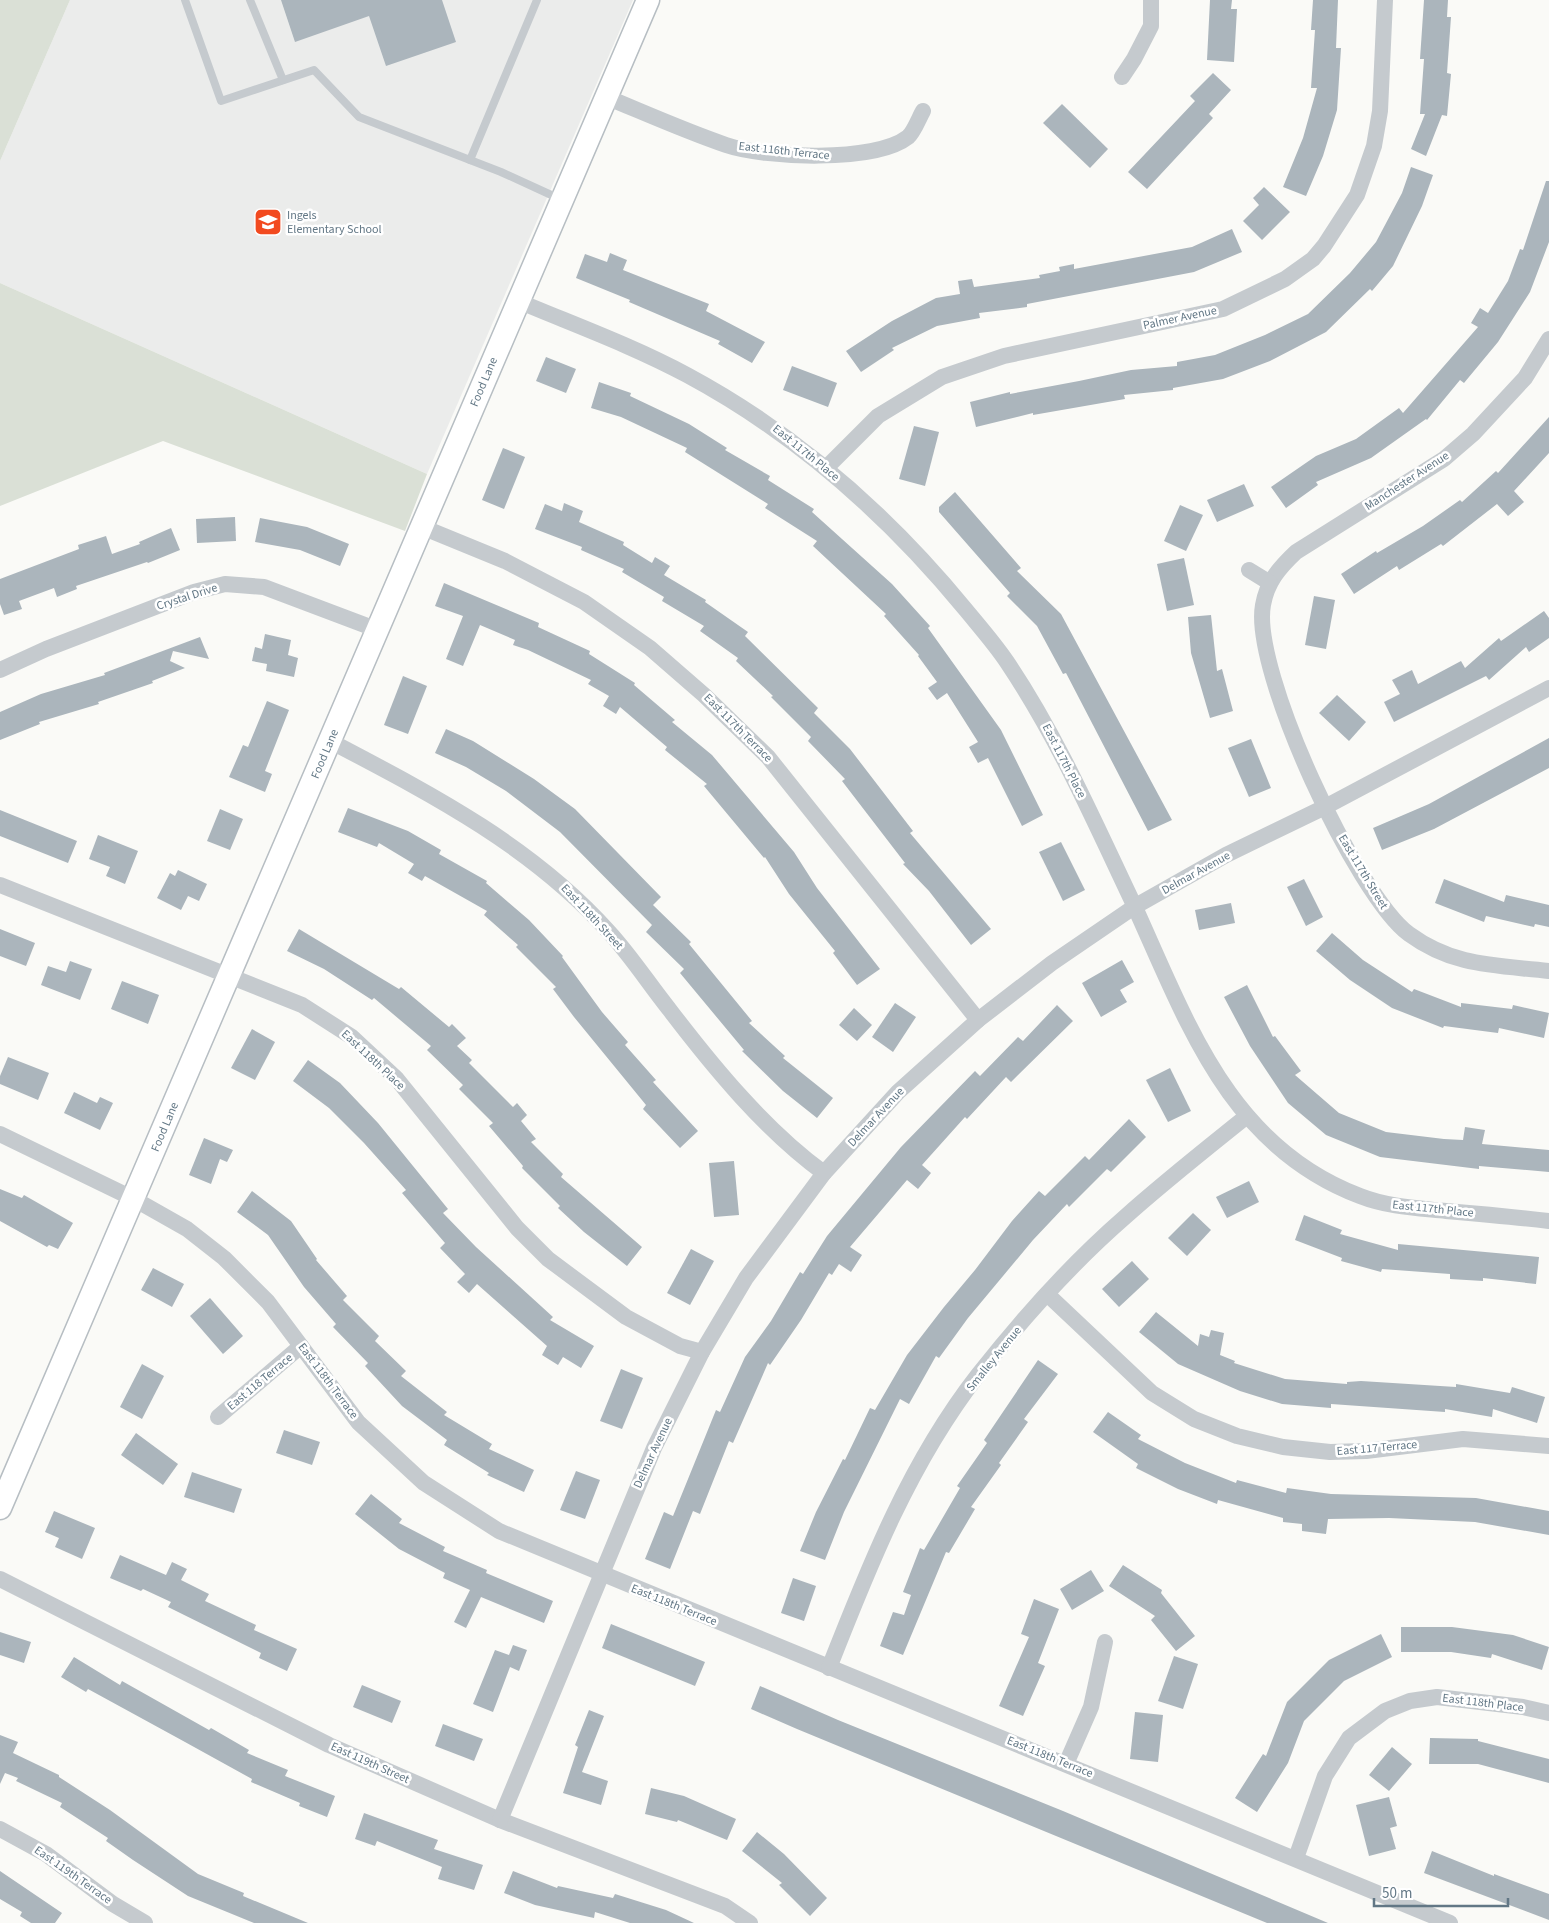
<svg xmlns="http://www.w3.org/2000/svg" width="1549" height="1923" font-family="'Source Sans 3',sans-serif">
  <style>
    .built { fill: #ebeceb }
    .green { fill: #dae0d6 }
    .building { fill: #abb5bc }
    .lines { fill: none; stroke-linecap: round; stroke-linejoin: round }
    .secondary-casing { stroke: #b7bec3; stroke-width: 25 }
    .lane { stroke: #c5cace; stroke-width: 8 }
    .street { stroke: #c5cace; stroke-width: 16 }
    .secondary { stroke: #fff; stroke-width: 22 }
    .labels { text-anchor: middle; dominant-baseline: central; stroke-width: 5; stroke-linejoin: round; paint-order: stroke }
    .street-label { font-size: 12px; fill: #627785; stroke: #fff }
    .poi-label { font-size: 12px; fill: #627785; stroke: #fff; text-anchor: start }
  </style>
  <rect width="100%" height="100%" fill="#fafaf7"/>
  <polygon class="built" points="70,0 633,0 427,474 0,283 0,161"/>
  <g class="green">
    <polygon points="0,0 70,0 0,161"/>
    <polygon points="0,283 427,474 405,531 163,441 0,506"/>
  </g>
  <g class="building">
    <polygon points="281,0 442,0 456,42 386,66 369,16 295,42"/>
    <polygon points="1210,0 1232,0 1231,9 1237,9 1234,62 1207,60"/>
    <polygon points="1313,0 1338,0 1336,48 1341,48 1337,110 1323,156 1306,196 1283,187 1303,138 1317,88 1311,88 1315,30 1311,30"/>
    <polygon points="1424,0 1448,0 1447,17 1451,17 1447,73 1451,74 1447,116 1442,115 1426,156 1411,149 1425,114 1420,114 1424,59 1420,59"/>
    <polygon points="1213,73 1231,90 1209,114 1213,118 1147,189 1128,172 1195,101 1190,96"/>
    <polygon points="1062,104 1108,149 1090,168 1043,123"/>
    <polygon points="1411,167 1433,175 1422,206 1393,266 1372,291 1370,289 1326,332 1270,361 1223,379 1173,388 1173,390 1124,395 1125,399 1033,415 1033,413 976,427 970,402 1010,392 1010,394 1079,381 1131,370 1177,366 1177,362 1215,355 1265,335 1308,314 1350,273 1376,242 1402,193"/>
    <polygon points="1546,181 1549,181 1549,242 1530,292 1498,342 1464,383 1460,380 1427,420 1426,419 1371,458 1316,482 1318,485 1286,508 1271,487 1316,456 1356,439 1399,408 1403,413 1478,327 1471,323 1480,308 1488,313 1508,281 1520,249 1523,250"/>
    <polygon points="1264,187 1290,212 1262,240 1243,221 1259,205 1253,198"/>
    <polygon points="1232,229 1242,252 1194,272 1027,304 1027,307 979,313 980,318 937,326 892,348 894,350 861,372 846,351 892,321 936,298 960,294 958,281 972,279 974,287 1040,278 1039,275 1060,271 1059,267 1074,264 1074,269 1192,247"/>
    <polygon points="610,253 627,260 623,270 709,304 706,311 765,342 752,363 718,344 720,341 629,302 630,300 576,278 585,254 607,262"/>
    <polygon points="546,357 576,369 566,393 536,381"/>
    <polygon points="792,366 837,383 828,407 783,390"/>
    <polygon points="599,382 631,393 630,396 689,424 727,448 725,450 770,476 768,480 814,509 812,512 892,584 930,626 928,628 1001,730 1043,815 1022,826 988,758 978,763 969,747 978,742 947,693 937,700 928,688 937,682 918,656 919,655 884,616 886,614 813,546 817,541 765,508 768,504 685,452 687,448 621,417 591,408"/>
    <polygon points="1549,417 1549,453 1514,491 1524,502 1508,516 1497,504 1443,546 1441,544 1399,570 1397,566 1354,594 1341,574 1376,551 1377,553 1423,526 1460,500 1462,502 1496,471 1498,473"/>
    <polygon points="914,426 939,432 925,486 899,479"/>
    <polygon points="503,448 525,457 504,509 482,500"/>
    <polygon points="1244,484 1254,506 1217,522 1207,500"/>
    <polygon points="955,492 1021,568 1017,571 1061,614 1172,820 1148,831 1066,673 1063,674 1037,626 1007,596 1010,593 939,512 939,507"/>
    <polygon points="564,503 583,511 579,522 624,542 623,545 652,563 655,557 670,566 664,575 706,600 705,602 748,632 745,636 818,708 814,713 850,749 913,831 910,833 991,929 971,945 929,891 903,864 905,863 842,781 845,779 808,741 811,737 771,697 773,696 736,661 738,658 700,631 704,626 662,601 664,597 622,572 624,569 581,550 582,547 535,529 545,504 562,511"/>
    <polygon points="1180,505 1203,515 1186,551 1164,541"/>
    <polygon points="235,517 236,541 197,543 196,519"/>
    <polygon points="260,518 307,527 349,544 340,566 300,550 255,542"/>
    <polygon points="171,528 180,550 148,563 147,562 76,586 77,589 57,597 54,588 19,601 22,609 4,615 0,604 0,579 79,549 78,545 106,536 112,554 140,544 139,542"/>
    <polygon points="1184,558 1194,605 1167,611 1157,564"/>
    <polygon points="444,583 539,623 538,627 590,651 589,654 635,683 634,685 675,720 672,722 712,755 794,852 817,888 880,969 857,985 833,953 835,951 789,894 765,857 764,858 704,786 707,784 665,750 667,747 620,707 616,714 603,706 609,696 588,684 591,680 528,650 513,645 515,640 480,625 463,666 446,659 463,616 435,606"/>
    <polygon points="1314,596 1335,600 1326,649 1305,645"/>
    <polygon points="1544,611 1549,618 1549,638 1529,652 1526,647 1489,680 1486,676 1394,722 1384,702 1400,694 1392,680 1412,670 1418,684 1461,661 1465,668 1499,638 1501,641"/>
    <polygon points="1211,615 1217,671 1222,669 1233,711 1210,718 1191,653 1188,617"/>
    <polygon points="265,634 291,640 288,655 298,658 294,677 266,671 267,664 252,661 255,647 262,649"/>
    <polygon points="200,637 209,659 173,651 170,661 185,668 152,681 153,683 98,702 99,704 39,722 40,724 0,740 0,712 41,694 105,675 104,673"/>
    <polygon points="403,676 427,686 408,734 384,725"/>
    <polygon points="1337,695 1366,722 1349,741 1319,713"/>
    <polygon points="267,701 289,710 265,771 272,774 265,792 229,777 243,745 248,747"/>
    <polygon points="446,729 473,741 534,779 575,809 661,897 653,905 691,942 689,944 752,1021 749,1023 785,1056 783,1058 833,1098 817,1118 783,1091 742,1051 744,1050 680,973 684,969 646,932 652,925 560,832 506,791 466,767 435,753"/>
    <polygon points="1549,738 1549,768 1434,829 1382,850 1373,828 1429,804"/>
    <polygon points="1251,739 1271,788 1249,797 1228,748"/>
    <polygon points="348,808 408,831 441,850 439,854 487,881 486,883 529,920 563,956 562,957 602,1012 628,1042 625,1045 656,1080 653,1082 698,1131 680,1148 643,1109 646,1105 574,1017 553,989 556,987 516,947 518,945 484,915 487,911 425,876 422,881 408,873 414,864 379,843 377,847 338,832"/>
    <polygon points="220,809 243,819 230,850 207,841"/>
    <polygon points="0,810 77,841 68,863 0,836"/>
    <polygon points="98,835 138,851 125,884 106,876 110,867 89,859"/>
    <polygon points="1061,842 1085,890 1063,901 1039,852"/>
    <polygon points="178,870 207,884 199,901 188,896 181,910 157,898 170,873 175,876"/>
    <polygon points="1304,879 1323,917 1306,926 1287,887"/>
    <polygon points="1444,879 1504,902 1506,895 1549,905 1549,927 1535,924 1534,927 1486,916 1484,922 1435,903"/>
    <polygon points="1231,903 1235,923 1199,930 1195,910"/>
    <polygon points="0,929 35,943 26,966 0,956"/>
    <polygon points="299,929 399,989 401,987 449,1027 452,1024 466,1038 457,1046 472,1060 469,1063 513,1107 517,1103 527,1115 521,1121 536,1139 531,1142 563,1174 561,1177 642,1247 627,1266 584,1232 558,1208 560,1206 522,1168 523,1166 489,1126 493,1123 459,1089 463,1085 427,1050 431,1046 374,998 372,1000 324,969 287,951"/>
    <polygon points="1332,933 1363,960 1412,992 1414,989 1461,1007 1461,1003 1512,1009 1513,1005 1549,1013 1544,1038 1499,1028 1498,1033 1444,1026 1443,1028 1392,1008 1350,980 1316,951"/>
    <polygon points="1122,960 1134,982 1120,990 1127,1002 1101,1017 1082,983"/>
    <polygon points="70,961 92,969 80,1000 41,985 48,966 66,972"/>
    <polygon points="122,981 159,995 148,1024 111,1009"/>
    <polygon points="1247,985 1273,1037 1275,1036 1301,1071 1295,1075 1339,1113 1386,1132 1444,1139 1463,1140 1465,1127 1485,1130 1482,1144 1549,1150 1549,1172 1479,1166 1479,1169 1380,1157 1326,1135 1288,1103 1250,1046 1224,997"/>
    <polygon points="895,1003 916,1017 893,1052 872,1037"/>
    <polygon points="1057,1005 1073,1021 1011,1082 1006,1077 967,1119 965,1117 922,1165 931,1173 918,1189 907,1180 850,1247 862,1255 851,1272 839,1264 832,1275 829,1273 801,1320 770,1365 768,1363 733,1443 729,1441 700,1514 693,1511 670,1569 645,1559 664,1512 673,1516 716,1410 720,1412 745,1357 771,1321 800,1272 803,1274 827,1236 901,1147 975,1071 980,1076 1018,1037 1023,1041"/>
    <polygon points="854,1008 872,1025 857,1041 839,1025"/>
    <polygon points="252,1029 275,1042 255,1080 231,1068"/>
    <polygon points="8,1057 49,1073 38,1100 0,1084 0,1076"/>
    <polygon points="308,1060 340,1083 378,1123 448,1209 443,1213 476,1247 553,1317 550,1320 594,1346 581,1368 563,1357 558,1365 542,1355 547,1346 477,1284 469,1293 457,1282 465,1274 440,1248 445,1243 402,1193 406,1190 364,1143 329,1108 293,1081"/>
    <polygon points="1170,1068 1191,1111 1168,1122 1146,1080"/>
    <polygon points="74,1092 97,1103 100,1097 113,1103 100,1130 64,1113"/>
    <polygon points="1129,1119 1146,1137 1111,1172 1107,1169 1069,1207 1067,1204 1033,1240 968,1318 939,1358 936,1356 909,1404 900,1399 844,1512 825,1560 800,1551 816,1512 843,1459 845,1460 870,1408 875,1410 907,1355 944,1307 975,1270 1012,1221 1039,1191 1045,1196 1085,1156 1089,1160"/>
    <polygon points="204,1138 233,1150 227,1162 220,1159 211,1184 189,1175"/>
    <polygon points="734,1161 739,1215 714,1217 709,1163"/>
    <polygon points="1249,1181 1259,1202 1227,1218 1216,1197"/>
    <polygon points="0,1189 22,1198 24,1195 73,1223 58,1249 49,1245 47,1247 0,1221"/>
    <polygon points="252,1191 291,1221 317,1259 316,1260 347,1296 343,1300 379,1336 375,1341 406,1371 401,1376 447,1412 444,1415 492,1444 489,1449 534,1470 524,1492 487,1475 489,1473 444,1445 447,1440 402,1406 365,1366 368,1363 333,1327 336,1324 304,1287 268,1235 237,1212"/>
    <polygon points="1193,1213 1211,1230 1187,1256 1168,1238"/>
    <polygon points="1304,1215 1342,1230 1340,1234 1398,1250 1398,1244 1539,1257 1536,1284 1483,1278 1483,1281 1450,1279 1450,1274 1382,1269 1381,1272 1341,1261 1342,1258 1295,1240"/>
    <polygon points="691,1249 714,1261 690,1305 667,1293"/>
    <polygon points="1132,1261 1149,1279 1119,1307 1102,1289"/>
    <polygon points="153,1268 184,1284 172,1307 141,1290"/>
    <polygon points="210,1298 243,1336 223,1354 190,1316"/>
    <polygon points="1156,1312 1198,1346 1200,1334 1209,1337 1211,1330 1224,1333 1220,1355 1235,1361 1234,1363 1285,1379 1347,1384 1347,1382 1361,1381 1456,1387 1456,1384 1510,1393 1512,1387 1545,1397 1537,1423 1493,1409 1492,1417 1445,1409 1445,1412 1331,1404 1331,1408 1282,1404 1240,1391 1178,1364 1139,1332"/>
    <polygon points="1038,1360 1058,1374 1024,1419 1028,1422 999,1463 1001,1465 971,1507 975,1509 949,1553 946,1552 903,1655 880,1646 893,1612 904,1615 911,1595 903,1592 920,1548 924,1550 960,1488 957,1486 987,1443 984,1440"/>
    <polygon points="142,1364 164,1376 142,1419 120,1407"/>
    <polygon points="621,1369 643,1378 622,1429 600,1421"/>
    <polygon points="1108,1412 1141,1435 1138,1439 1185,1463 1236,1483 1237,1480 1286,1493 1287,1488 1331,1494 1476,1498 1549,1511 1549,1535 1475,1522 1389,1518 1328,1519 1326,1534 1302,1531 1302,1524 1283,1522 1283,1518 1218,1500 1217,1504 1178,1489 1136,1468 1138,1464 1093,1432"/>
    <polygon points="284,1430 320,1442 312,1465 276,1453"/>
    <polygon points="136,1433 178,1464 163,1485 121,1455"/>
    <polygon points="576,1471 600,1480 585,1519 560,1510"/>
    <polygon points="192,1472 242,1489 234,1513 184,1497"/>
    <polygon points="371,1494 402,1519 399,1523 445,1547 443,1551 487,1570 486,1573 553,1601 544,1623 481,1597 466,1628 454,1622 470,1590 443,1578 445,1573 399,1549 355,1514"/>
    <polygon points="54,1511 95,1528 82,1559 55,1547 59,1538 45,1532"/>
    <polygon points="120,1555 166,1575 172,1562 187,1569 181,1580 209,1594 205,1601 256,1625 254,1630 297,1649 287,1671 259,1658 261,1653 168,1607 171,1602 143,1589 141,1591 110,1578"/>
    <polygon points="1123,1565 1162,1590 1161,1593 1195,1636 1176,1651 1151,1620 1155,1616 1109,1586"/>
    <polygon points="1091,1570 1104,1591 1072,1610 1060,1589"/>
    <polygon points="793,1578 816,1586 804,1621 781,1613"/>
    <polygon points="1034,1599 1059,1609 1038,1663 1045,1666 1023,1716 999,1706 1029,1637 1021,1634"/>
    <polygon points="611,1624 705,1662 695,1686 602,1648"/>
    <polygon points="1401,1627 1452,1627 1513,1635 1549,1647 1542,1670 1492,1654 1491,1658 1451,1652 1401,1652"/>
    <polygon points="0,1632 31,1642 24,1663 0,1655"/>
    <polygon points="1381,1634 1392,1657 1344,1681 1304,1721 1288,1763 1257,1812 1235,1798 1263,1754 1266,1756 1287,1702 1329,1660"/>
    <polygon points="513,1645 527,1650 519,1671 510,1667 493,1712 473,1704 495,1650 509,1655"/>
    <polygon points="1174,1656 1198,1664 1183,1709 1158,1701"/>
    <polygon points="74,1657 120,1685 122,1681 209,1730 211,1728 249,1750 247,1753 288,1770 285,1776 335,1796 327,1817 299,1806 300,1803 251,1782 252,1779 185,1742 88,1689 86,1692 61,1677"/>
    <polygon points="362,1685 401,1701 392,1723 353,1707"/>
    <polygon points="760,1686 838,1720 1063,1811 1328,1923 1267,1923 797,1729 751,1709"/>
    <polygon points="589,1710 604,1716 582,1772 608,1781 601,1805 563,1793 578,1747 575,1745"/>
    <polygon points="1135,1712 1163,1715 1158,1762 1130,1759"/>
    <polygon points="443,1724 483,1739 474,1761 435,1746"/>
    <polygon points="0,1735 18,1742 13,1753 59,1775 59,1777 110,1810 198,1874 244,1893 243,1896 308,1923 254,1923 188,1896 133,1860 106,1841 108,1838 60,1807 62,1803 16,1781 18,1778 5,1773 0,1784"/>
    <polygon points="1430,1738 1478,1739 1478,1741 1549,1759 1549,1783 1478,1764 1429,1764"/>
    <polygon points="1392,1747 1412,1764 1389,1791 1369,1775"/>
    <polygon points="651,1788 684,1796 736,1819 727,1840 678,1820 677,1822 645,1814"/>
    <polygon points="1389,1797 1397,1826 1390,1828 1396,1849 1369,1856 1356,1805"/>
    <polygon points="364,1813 438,1840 434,1849 483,1865 474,1890 438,1879 442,1867 377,1841 375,1846 355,1839"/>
    <polygon points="757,1832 784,1854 827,1898 810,1916 779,1885 782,1883 742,1851"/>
    <polygon points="1432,1851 1494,1876 1494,1874 1549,1894 1549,1920 1424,1873"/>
    <polygon points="0,1871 62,1913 55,1923 31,1923 20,1916 22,1912 0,1899"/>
    <polygon points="513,1871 557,1888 558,1886 613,1898 615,1894 666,1910 694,1923 630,1923 595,1912 594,1918 535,1905 504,1893"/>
  </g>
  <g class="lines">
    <defs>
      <polyline id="secondary" points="0,1508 648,0"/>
    </defs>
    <use href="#secondary" class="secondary-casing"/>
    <g class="lane">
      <polyline points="185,0 221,101 314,70 359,117 501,172 560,199"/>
      <polyline points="250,0 283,80"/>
      <polyline points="470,160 537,0"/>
    </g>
    <g class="street">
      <polyline points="1122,77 1134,59 1151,26 1151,0"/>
      <path d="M606,97c39,16 79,34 120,48 38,13 149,18 182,-8 6,-5 11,-19 15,-26"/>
      <path d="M518,301c57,24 115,45 169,74 108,58 201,140 279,235 14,17 29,34 41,52 51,76 87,159 126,241 54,118 95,243 227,293 28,11 57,12 86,15 35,3 69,6 103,10"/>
      <path d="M1549,339l-24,39 -52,56 -29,25 -148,93c-17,16 -29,30 -33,53 -12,65 94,291 146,329 45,33 87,31 140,37"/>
      <polyline points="827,467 878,416 942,377 1004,356 1223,309 1285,279 1313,259 1324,246 1357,195 1374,146 1380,111 1385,0"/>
      <polyline points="422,527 505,561 584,602 650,648 704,695 768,757 978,1020"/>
      <polyline points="1249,570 1270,583"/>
      <polyline points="0,670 46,649 194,592 225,584 264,587 378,630"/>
      <path d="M330,741c101,53 202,105 279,191 22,24 40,52 60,77 45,59 96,121 155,164"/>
      <polyline points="0,885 302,1005 352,1037 396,1078 517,1228 548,1259 626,1317 680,1346 702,1352"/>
      <polyline points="0,1134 134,1199 187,1229 224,1258 268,1302 358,1422 424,1483 499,1531 1450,1923"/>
      <polyline points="1047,1294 1152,1393 1194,1419 1237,1436 1283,1447 1330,1452 1366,1451 1463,1439 1549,1446"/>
      <polyline points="218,1417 301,1346"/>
      <polyline points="0,1579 329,1745 500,1820 725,1906 750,1923"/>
      <path d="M829,1668c40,-102 81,-206 149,-293 44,-56 93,-111 147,-158 39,-35 81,-68 122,-101"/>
      <polyline points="1066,1764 1091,1707 1105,1642"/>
      <polyline points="500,1820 654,1448 702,1352 746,1278 824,1173 898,1092 978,1020 1052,963 1134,907 1226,855 1325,807 1549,688"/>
      <polyline points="0,1829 46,1854 113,1904 145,1923"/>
      <polyline points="1296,1858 1325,1776 1349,1738 1385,1711 1410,1701 1437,1697 1523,1707 1549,1713"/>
    </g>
    <use href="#secondary" class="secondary"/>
  </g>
  <defs>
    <symbol id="school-square" viewBox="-11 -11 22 22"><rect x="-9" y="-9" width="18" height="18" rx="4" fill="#f24a1f" stroke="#fff"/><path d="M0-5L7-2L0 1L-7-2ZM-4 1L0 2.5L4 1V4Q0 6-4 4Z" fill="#fff"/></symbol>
  </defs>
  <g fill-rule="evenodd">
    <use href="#school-square" x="252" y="206" width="32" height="32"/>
  </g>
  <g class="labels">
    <g class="street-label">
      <text transform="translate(784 151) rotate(6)">East 116th Terrace</text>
      <text transform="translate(1180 318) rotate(-12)">Palmer Avenue</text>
      <text transform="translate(484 382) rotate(-67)">Food Lane</text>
      <text transform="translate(806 453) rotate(39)">East 117th Place</text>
      <text transform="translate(1407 481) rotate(-33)">Manchester Avenue</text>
      <text transform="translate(187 597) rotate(-18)">Crystal Drive</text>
      <text transform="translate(738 728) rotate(45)">East 117th Terrace</text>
      <text transform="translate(325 754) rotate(-67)">Food Lane</text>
      <text transform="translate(1064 761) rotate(63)">East 117th Place</text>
      <text transform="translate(1363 872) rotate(59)">East 117th Street</text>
      <text transform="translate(1196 873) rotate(-29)">Delmar Avenue</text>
      <text transform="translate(592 917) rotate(47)">East 118th Street</text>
      <text transform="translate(373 1060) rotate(43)">East 118th Place</text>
      <text transform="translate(876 1117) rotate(-47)">Delmar Avenue</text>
      <text transform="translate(165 1127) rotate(-67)">Food Lane</text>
      <text transform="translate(1433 1209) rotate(6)">East 117th Place</text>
      <text transform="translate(994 1359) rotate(-51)">Smalley Avenue</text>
      <text transform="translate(328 1381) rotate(53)">East 118th Terrace</text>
      <text transform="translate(260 1382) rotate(-40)">East 118 Terrace</text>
      <text transform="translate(1377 1448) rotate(-5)">East 117 Terrace</text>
      <text transform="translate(653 1453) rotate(-65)">Delmar Avenue</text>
      <text transform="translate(674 1605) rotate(22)">East 118th Terrace</text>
      <text transform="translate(1483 1703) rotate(7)">East 118th Place</text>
      <text transform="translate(1050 1757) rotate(22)">East 118th Terrace</text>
      <text transform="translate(370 1763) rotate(24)">East 119th Street</text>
      <text transform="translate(73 1875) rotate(35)">East 119th Terrace</text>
    </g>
    <g class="poi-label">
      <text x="287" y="215">Ingels<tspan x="287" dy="14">Elementary School</tspan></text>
    </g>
  </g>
  <path d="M1374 1898v8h134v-8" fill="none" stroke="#627785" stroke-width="2.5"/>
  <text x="1382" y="1898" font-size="15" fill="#627785" stroke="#ffffff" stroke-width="4" paint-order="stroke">50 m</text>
</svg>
